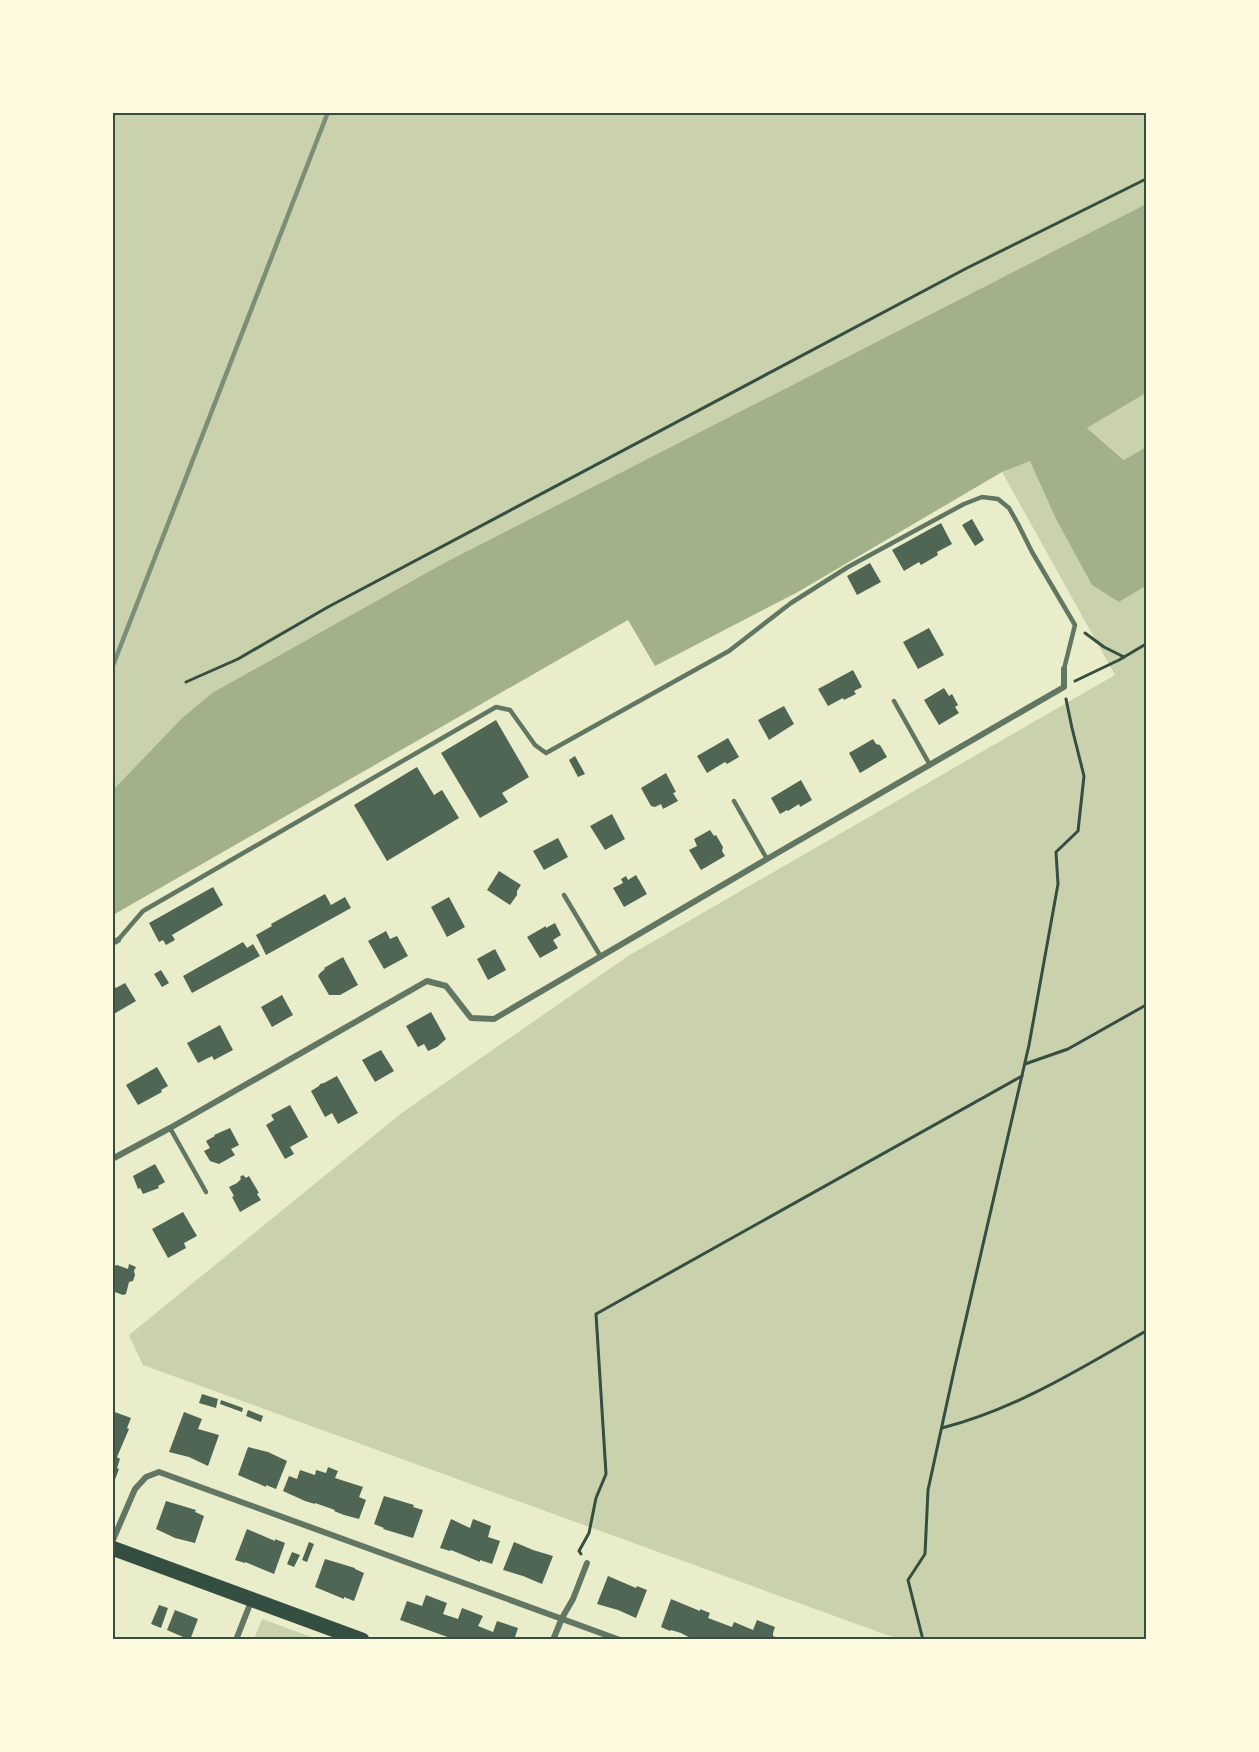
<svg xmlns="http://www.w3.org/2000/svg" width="1259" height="1752" font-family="Mulish,sans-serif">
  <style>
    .green { fill: #cad2ad }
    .water { fill: #a3b18a }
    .building { fill: #4f6655 }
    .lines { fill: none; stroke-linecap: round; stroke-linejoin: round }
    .path { stroke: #344e41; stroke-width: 3 }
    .service { stroke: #617663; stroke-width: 4.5 }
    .minor { stroke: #617663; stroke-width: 6 }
    .primary { stroke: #344e41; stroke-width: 15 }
    .rail { stroke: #7c8e77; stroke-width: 4.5 }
    .neatline { fill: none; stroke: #344e41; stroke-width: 2 }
  </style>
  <rect width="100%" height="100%" fill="#e9edc9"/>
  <g class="green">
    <polygon points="113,113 1146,113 1146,204 444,563 212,693 182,718 113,790"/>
    <polygon points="1146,393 1146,447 1125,460 1087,428"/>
    <polygon points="1030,460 1055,517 1119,602 1146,586 1146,1639 898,1639 143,1365 129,1335 403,1112 628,956 1115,675 1002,472"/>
    <polygon points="262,1619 317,1639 254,1639"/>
  </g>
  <polygon class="water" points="1146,204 1146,393 1087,428 1124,460 1146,447 1146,586 1119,602 1092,585 1055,517 1030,461 1002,472 796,593 655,666 628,620 113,915 113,790 182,718 212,693 444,563"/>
  <g class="building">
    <polygon points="972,519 984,540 975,546 962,525"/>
    <polygon points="941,523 952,544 937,552 938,555 921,565 919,562 904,571 892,550"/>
    <polygon points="870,563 881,582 857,595 847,576"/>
    <polygon points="929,628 944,655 918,669 903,642"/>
    <polygon points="853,670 862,687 854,691 856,694 844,700 843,698 828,706 818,689"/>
    <polygon points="944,688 949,696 952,694 958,705 955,707 959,713 939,725 924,700"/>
    <polygon points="784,706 794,724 769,740 758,720"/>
    <polygon points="496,720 529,777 502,793 508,802 480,818 441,753"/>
    <polygon points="728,738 739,757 727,764 725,762 707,773 697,756"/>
    <polygon points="873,739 876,744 880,745 887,757 860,773 849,753"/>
    <polygon points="575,756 585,774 578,777 569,760"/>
    <polygon points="417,767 434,795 442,790 459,818 387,861 354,805"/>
    <polygon points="666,773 676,792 673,793 678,801 663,809 661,804 655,807 651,806 641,788"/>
    <polygon points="801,780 812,800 800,807 799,804 788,811 787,810 780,814 771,798"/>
    <polygon points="612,814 625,839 605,850 590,826"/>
    <polygon points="710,830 714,836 716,835 723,847 722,851 725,856 701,870 689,850 697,846 694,839"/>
    <polygon points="558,838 568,857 544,870 533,851"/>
    <polygon points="499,871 521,885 517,891 517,895 510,905 487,890"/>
    <polygon points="636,875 647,894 624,907 613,888 623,883 621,879 626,876 628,880"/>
    <polygon points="213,887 223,905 172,935 175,940 166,945 163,940 159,942 149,923"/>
    <polygon points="325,894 331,905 345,897 351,908 266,955 256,935 272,926 271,924"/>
    <polygon points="449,897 465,927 447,937 431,907"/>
    <polygon points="555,923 561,935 553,940 558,948 540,958 527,937 546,926 546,928"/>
    <polygon points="386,931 390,939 397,936 408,956 384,969 368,941"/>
    <polygon points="243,942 247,948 253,944 260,956 192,993 183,976"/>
    <polygon points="495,949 506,970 488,980 477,959"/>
    <polygon points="343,957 358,985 340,995 329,995 318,976 320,973 325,969 324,968"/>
    <polygon points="161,970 169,983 162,987 154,974"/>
    <polygon points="112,983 116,988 125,983 136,1001 112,1015"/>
    <polygon points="282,995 293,1015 272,1027 261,1007"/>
    <polygon points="431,1012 446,1039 437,1047 428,1051 424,1044 418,1047 406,1026"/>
    <polygon points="220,1025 233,1050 214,1060 212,1056 198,1063 187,1043"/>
    <polygon points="381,1050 394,1071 375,1082 362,1060"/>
    <polygon points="157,1067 168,1086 161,1090 162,1092 138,1105 126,1085"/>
    <polygon points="337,1076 358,1113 338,1124 332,1113 325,1117 311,1091 319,1086 320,1084 324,1083"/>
    <polygon points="290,1105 308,1137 290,1147 294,1154 285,1159 266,1125 274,1120 271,1115"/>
    <polygon points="230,1128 239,1145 231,1149 235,1155 219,1164 210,1161 204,1151 210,1148 206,1141 215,1136 214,1135"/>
    <polygon points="155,1164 165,1182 158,1186 159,1188 143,1194 140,1188 138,1189 133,1176"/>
    <polygon points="243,1175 246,1178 249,1176 259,1193 257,1194 261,1200 240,1212 232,1197 234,1196 229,1187 237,1183 241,1179 240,1177"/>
    <polygon points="183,1212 197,1236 184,1243 186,1248 168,1258 152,1229"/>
    <polygon points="129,1264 136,1267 134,1271 135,1275 133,1281 129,1282 126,1294 123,1295 112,1291 112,1271 114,1266 117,1265 128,1269"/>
    <polygon points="202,1394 218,1399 216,1408 199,1403"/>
    <polygon points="221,1400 243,1408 242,1412 220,1404"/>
    <polygon points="248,1410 263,1416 261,1422 246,1416"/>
    <polygon points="112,1411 131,1418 127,1428 129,1429 117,1457 120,1459 117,1468 119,1469 113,1485"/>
    <polygon points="184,1412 202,1419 198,1429 219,1435 208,1466 189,1457 169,1452"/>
    <polygon points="248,1447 268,1452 287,1461 276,1489 266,1485 266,1487 238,1475"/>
    <polygon points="328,1467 338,1471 335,1478 363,1487 359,1497 366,1500 359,1519 344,1515 334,1511 335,1510 315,1503 315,1504 305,1501 283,1491 289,1476 297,1479 300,1470 315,1475 316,1470 326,1473"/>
    <polygon points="384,1496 414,1505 413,1507 423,1510 413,1538 383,1529 384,1528 374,1524"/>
    <polygon points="166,1501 196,1510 195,1512 204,1516 195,1543 175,1538 156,1529"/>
    <polygon points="451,1519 470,1528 473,1519 491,1526 488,1537 500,1541 492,1564 480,1560 480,1562 451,1550 450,1551 440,1548"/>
    <polygon points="247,1529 275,1541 275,1539 285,1543 274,1574 245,1562 245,1563 235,1560"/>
    <polygon points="309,1542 314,1544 307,1562 302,1560"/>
    <polygon points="514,1542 533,1550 553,1556 542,1584 523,1576 503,1570"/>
    <polygon points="292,1552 300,1555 294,1567 287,1564"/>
    <polygon points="325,1559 355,1568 355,1569 364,1573 354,1601 344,1597 344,1599 315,1587"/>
    <polygon points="608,1576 636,1588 637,1586 647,1590 636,1618 618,1610 597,1604"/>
    <polygon points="426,1595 447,1603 443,1614 458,1619 462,1608 483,1616 478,1626 493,1632 497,1621 518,1628 514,1640 456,1640 400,1620 407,1601 422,1606"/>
    <polygon points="671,1599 700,1611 700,1609 710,1613 708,1618 732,1627 734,1622 753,1630 757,1620 775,1627 773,1633 773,1636 783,1640 694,1640 681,1633 671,1630 670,1631 661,1627"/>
    <polygon points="159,1605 168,1608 161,1628 151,1624"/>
    <polygon points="175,1610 198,1619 190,1640 167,1630"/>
  </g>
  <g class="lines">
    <g class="path">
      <polyline points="1085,633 1104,647 1124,657"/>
      <polyline points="1075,681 1119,660 1146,644"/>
      <polyline points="186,682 238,659 328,607 967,268 1146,179"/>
      <polyline points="1025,1064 1068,1049 1146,1005"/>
      <path d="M942,1428c74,-19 138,-59 204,-97"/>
      <polyline points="581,1554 579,1551 589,1533 596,1498 606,1474 596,1314 1022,1076"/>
      <polyline points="923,1640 908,1580 925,1554 928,1490 955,1366 1029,1045 1058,884 1056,852 1078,831 1084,776 1072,728 1066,699"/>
    </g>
    <g class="service">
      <polyline points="894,701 930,765"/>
      <polyline points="734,801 767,859"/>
      <polyline points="564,895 601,957"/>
      <polyline points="118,940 143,911 496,707 510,710 535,745 546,753 729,651 791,603 848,567 964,504 982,497 998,499 1009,508 1018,524 1032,552 1075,625 1064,669"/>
      <polyline points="170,1128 206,1192"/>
    </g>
    <g class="minor">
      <polyline points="112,943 118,940"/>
      <polyline points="112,1159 170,1128 427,981 446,986 471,1018 494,1019 767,859 1064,687 1064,669"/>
      <polyline points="112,1542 135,1489 146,1477 159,1472 620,1640"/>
      <polyline points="236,1640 252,1599"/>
      <polyline points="553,1640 562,1618 573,1599 587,1563"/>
    </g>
    <polyline class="primary" points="112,1548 362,1640"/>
    <polyline class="rail" points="112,668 328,112"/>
  </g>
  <rect width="1259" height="1752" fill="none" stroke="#fefae0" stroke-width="228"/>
  <rect x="114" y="114" width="1031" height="1524" class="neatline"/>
</svg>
